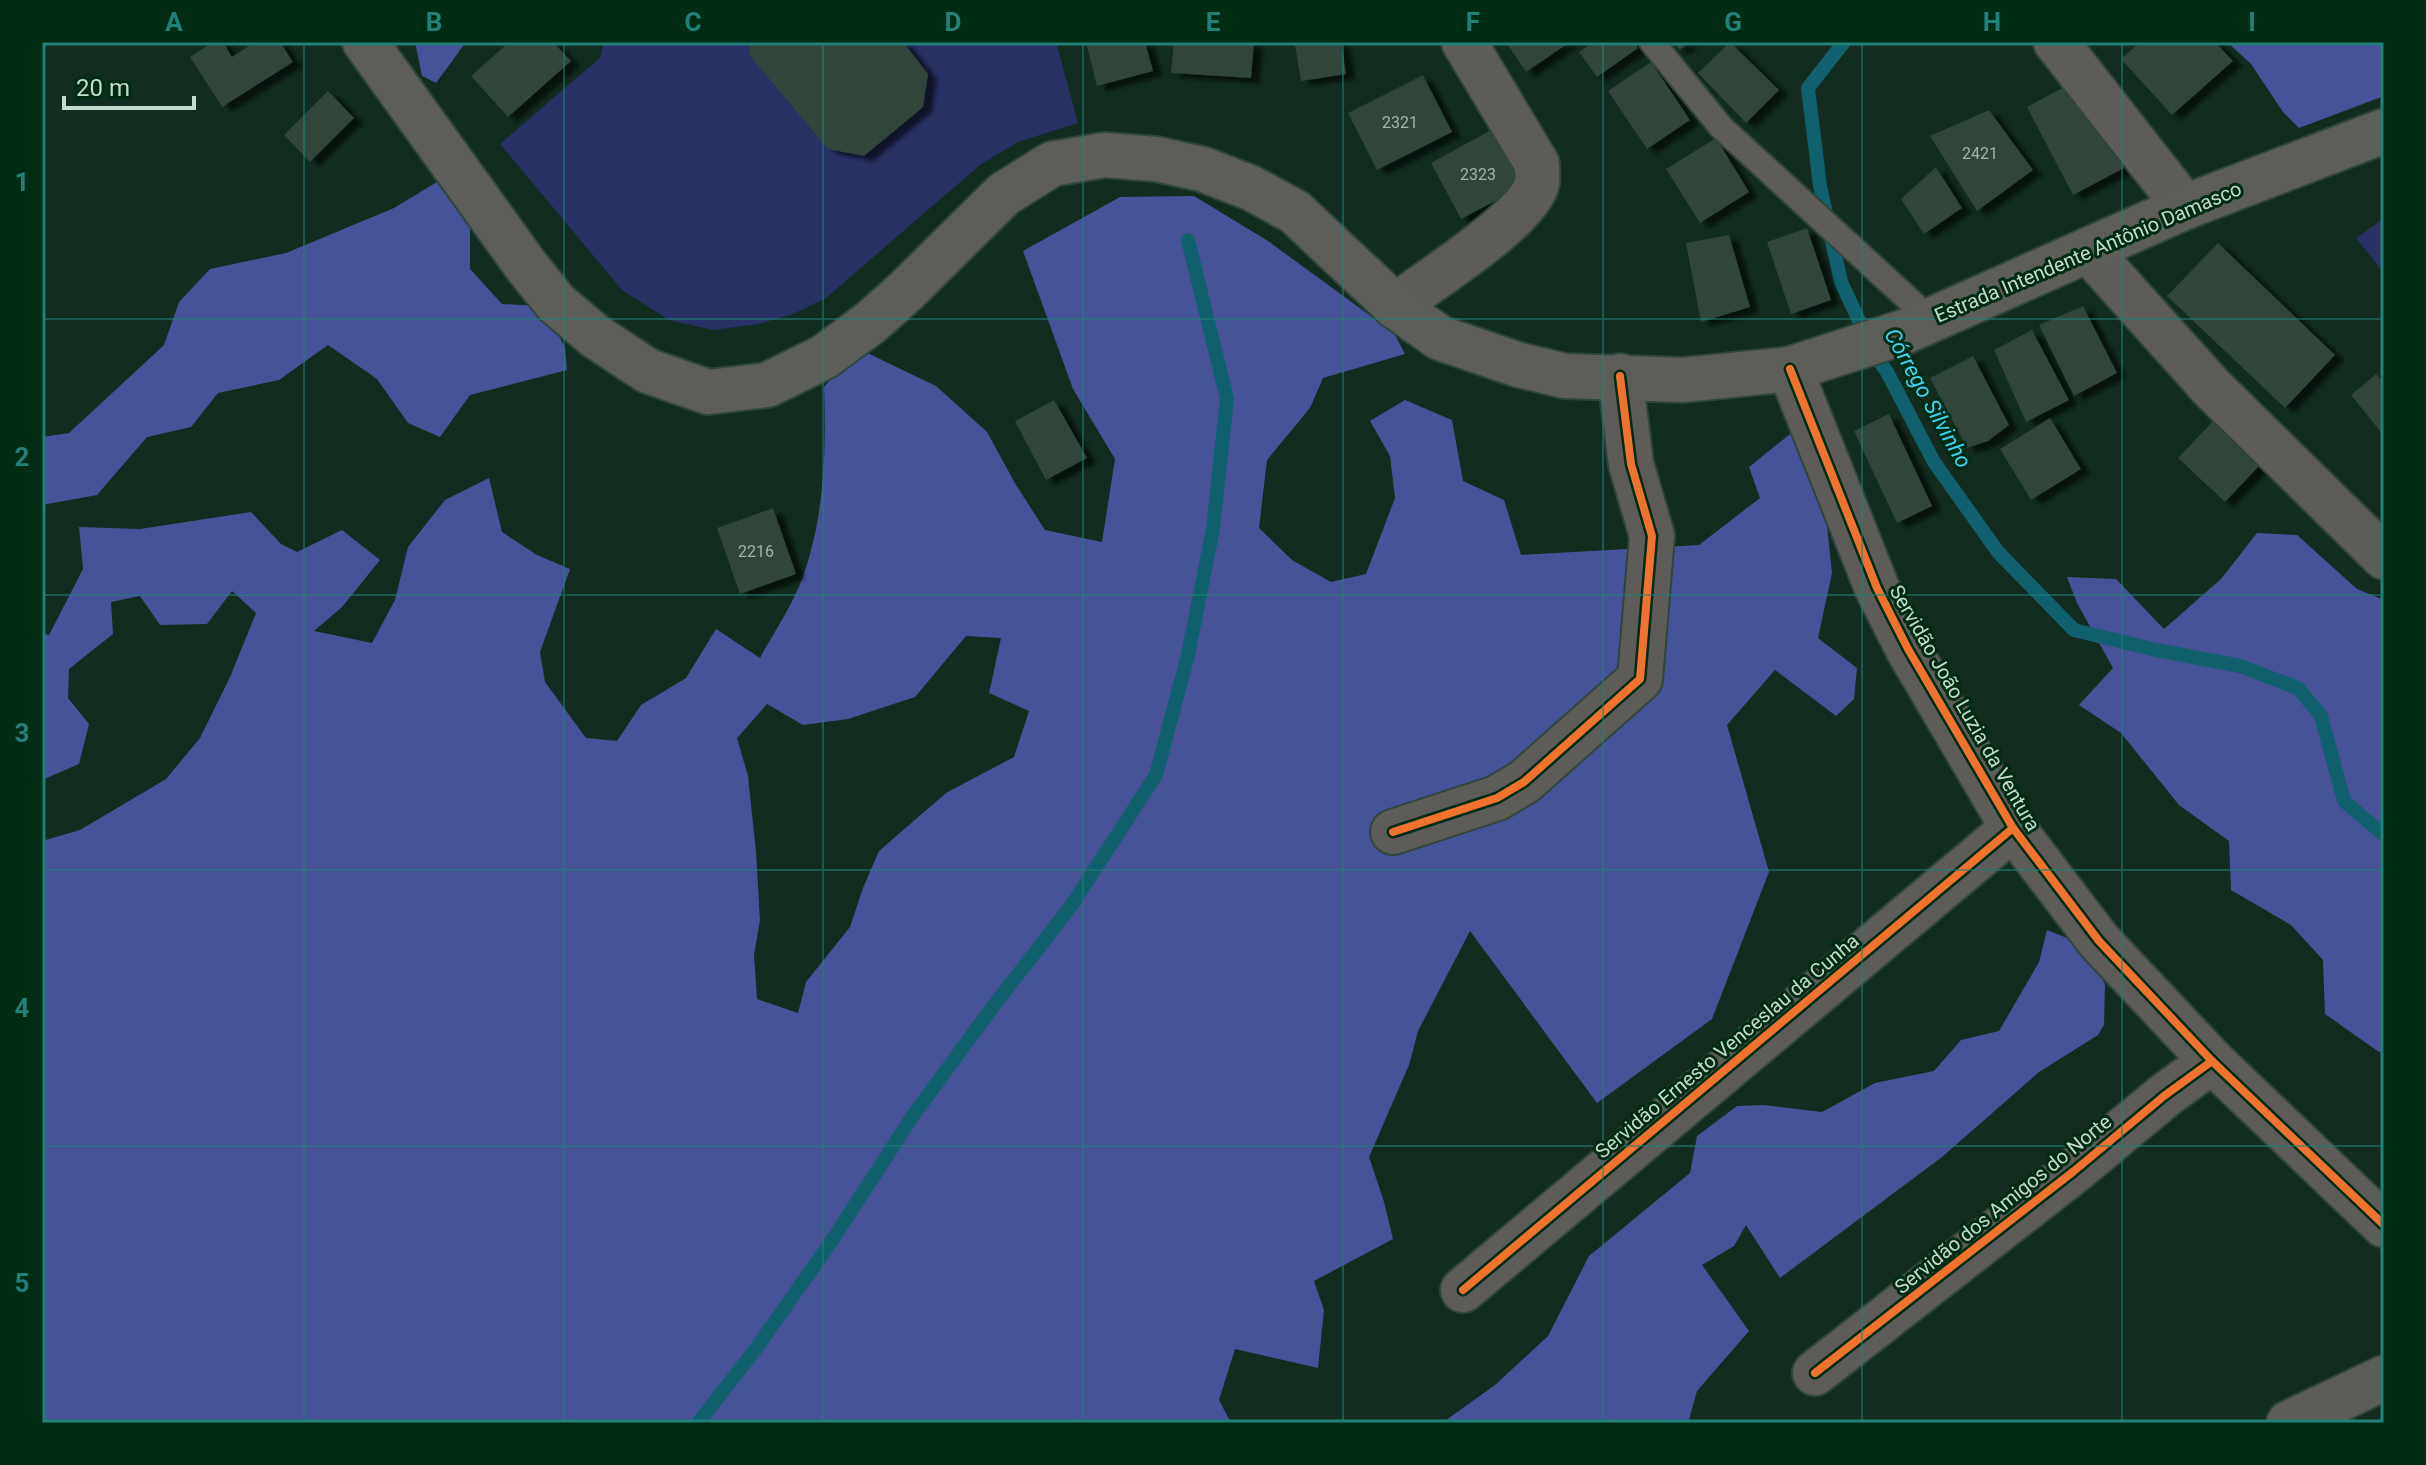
<svg xmlns="http://www.w3.org/2000/svg" width="2426" height="1465" font-family="Roboto,sans-serif">
  <style>
    .green { fill: #283064 }
    .forest { fill: #465398; fill-rule: evenodd }
    .lines { fill: none; stroke-linecap: round; stroke-linejoin: round }
    .stream { stroke: #11606d; stroke-width: 14 }
    .building { fill: #30443b; filter: url(#shadow) }
    .service-casing { stroke: #31463b; stroke-width: 28 }
    .minor-casing { stroke: #31463b; stroke-width: 48 }
    .secondary-casing { stroke: #31463b; stroke-width: 48 }
    .service { stroke: #5e5c59; stroke-width: 24 }
    .minor { stroke: #5e5c59; stroke-width: 44 }
    .secondary { stroke: #5d5e59; stroke-width: 44 }
    .cycleway-casing { stroke: #002c14; stroke-width: 13 }
    .cycleway { stroke: #ef722f; stroke-width: 8 }
    .grid { fill: none; stroke: #218077; stroke-width: 2; stroke-opacity: 0.55 }
    .labels { text-anchor: middle; dominant-baseline: central; stroke-width: 6; stroke-linejoin: round; paint-order: stroke }
    .number-label { font-size: 16px; fill: #9fb6a7 }
    .street-label { font-size: 20px; fill: #c4dccb; stroke: #002c14 }
    .water-label { font-size: 22px; font-style: italic; fill: #40d4f3; stroke: #002c14 }
    .neatline { fill: none; stroke: #218077; stroke-width: 3 }
    .grid-label { font-size: 26px; text-anchor: middle; font-weight: bold; fill: #218077 }
  </style>
  <defs>
    <filter id="shadow"><feDropShadow dx="9" dy="5" stdDeviation="2" flood-color="#0009"/></filter>
  </defs>
  <rect width="100%" height="100%" fill="#122c1f"/>
  <g class="green">
    <polygon points="604,42 1056,42 1078,123 1018,142 980,165 826,298 793,314 759,324 713,330 669,320 622,290 500,144 600,58"/>
    <polygon points="2384,218 2384,273 2356,238"/>
  </g>
  <g class="forest">
    <polygon points="415,42 466,42 436,83 422,76"/>
    <polygon points="2227,42 2384,42 2384,96 2299,128 2283,112 2251,64"/>
    <polygon points="442,179 470,224 470,269 502,304 544,306 565,348 567,370 470,395 440,437 408,423 377,379 328,345 279,380 218,393 191,427 147,437 97,495 42,505 42,437 69,433 164,345 179,302 210,269 286,253 394,208"/>
    <path d="M1194,196l74,45 126,92 11,21 -82,24 -13,30 -43,52 -8,68 33,32 39,22 35,-8 29,-76 -5,-42 -20,-35 35,-21 47,20 11,61 41,19 17,55 178,-10 61,-47 -11,-31 51,-41 22,52 10,95 -14,65 39,30 -3,31 -18,17 -61,-46 -48,55 42,147 -57,147 -115,84 -127,-172 -52,100 -9,34 -40,92 15,45 9,37 -79,42 10,29 -6,58 -83,-19 -16,51 12,23h-1189v-582l38,-11 86,-51 34,-41 30,-61 26,-64 -24,-22 -25,33 -47,1 -20,-29 -29,6 2,32 -44,35 -1,29 21,26 -10,40 -37,16v-147l7,2 34,-66 -4,-42 61,2 111,-17 30,32 16,8 45,-22 38,30 -38,47 -28,24 58,12 23,-43 13,-53 37,-47 44,-22 13,54 35,23 33,14 -30,83 5,30 41,56 31,3 24,-36 45,-27 30,-49 44,29c14,-26 34,-55 43,-82 22,-61 23,-126 21,-189l33,-39 79,38 51,46 29,53 29,45 57,12 13,-83 -42,-70 -50,-138 97,-54zM966,636l35,2 -12,55 40,18 -15,46 -68,36 -67,58 -16,37 -13,39 -44,55 -8,31 -41,-14 -3,-44 6,-35 -4,-68 -8,-76 -11,-38 30,-34 36,21 45,-6 67,-22z"/>
    <polygon points="2257,533 2297,535 2357,589 2384,600 2384,1051 2379,1052 2325,1014 2323,960 2291,925 2231,890 2229,841 2179,805 2121,733 2079,705 2113,668 2077,603 2067,577 2116,579 2164,629 2221,579"/>
    <polygon points="2047,930 2082,944 2105,984 2104,1025 2098,1035 2039,1072 1942,1157 1780,1278 1746,1225 1734,1246 1702,1265 1749,1331 1697,1391 1688,1423 1442,1423 1495,1385 1548,1336 1589,1256 1690,1173 1697,1136 1737,1106 1764,1105 1822,1112 1875,1083 1934,1071 1961,1040 1999,1031 2039,962"/>
  </g>
  <g class="lines">
    <g class="stream">
      <polyline points="1844,42 1808,88 1820,186 1841,282 1875,355 1887,372 1934,462 1998,552 2074,630 2156,650 2240,666 2298,688 2321,716 2344,801 2384,835"/>
      <polyline points="698,1423 755,1350 831,1242 914,1114 992,1008 1071,906 1156,775 1188,655 1213,529 1227,399 1188,240"/>
    </g>
  </g>
  <g class="building">
    <polygon points="213,42 223,42 232,57 255,42 280,42 293,62 222,107 190,57"/>
    <polygon points="509,42 553,42 571,61 508,117 471,76"/>
    <polygon points="749,42 903,42 928,74 923,107 864,156 828,149 750,56"/>
    <polygon points="1086,42 1145,42 1153,71 1097,86"/>
    <polygon points="1174,42 1254,42 1251,78 1171,73"/>
    <polygon points="1310,42 1341,42 1346,74 1301,81 1295,45"/>
    <polygon points="1506,42 1570,42 1526,72"/>
    <polygon points="1593,42 1634,42 1638,48 1597,77 1579,52"/>
    <polygon points="1673,42 1689,42 1680,50"/>
    <polygon points="1730,42 1779,90 1746,123 1698,73"/>
    <polygon points="2140,42 2215,42 2233,61 2172,115 2121,59"/>
    <polygon points="1651,62 1690,120 1647,149 1608,91"/>
    <polygon points="1423,75 1452,132 1377,170 1348,113"/>
    <polygon points="2077,80 2124,168 2073,195 2027,107"/>
    <polygon points="328,91 354,118 310,162 284,135"/>
    <polygon points="1989,110 2033,170 1977,211 1930,136"/>
    <polygon points="1493,129 1524,186 1461,219 1431,163"/>
    <polygon points="1716,138 1749,192 1700,223 1666,169"/>
    <polygon points="1936,167 1962,208 1924,234 1901,199"/>
    <polygon points="1807,228 1831,300 1791,314 1767,242"/>
    <polygon points="1729,235 1750,307 1701,322 1686,243"/>
    <polygon points="2218,243 2335,355 2285,408 2167,296"/>
    <polygon points="2083,306 2117,373 2074,396 2039,325"/>
    <polygon points="2032,330 2069,400 2026,422 1994,350"/>
    <polygon points="1973,356 2009,425 1988,441 1967,448 1930,378"/>
    <polygon points="2376,374 2384,383 2384,436 2351,395"/>
    <polygon points="1054,400 1087,458 1046,480 1015,421"/>
    <polygon points="1889,414 1932,506 1897,523 1854,431"/>
    <polygon points="2050,418 2081,469 2031,500 2000,449"/>
    <polygon points="2216,418 2263,462 2225,502 2178,458"/>
    <polygon points="773,508 796,574 740,594 717,528"/>
  </g>
  <g class="lines">
    <defs>
      <polyline id="service" points="1652,42 1721,127 1931,320"/>
      <g id="minor">
        <polyline points="2056,42 2185,207"/>
        <polyline points="2088,250 2211,387 2384,557"/>
        <path d="M1395,306c32,-24 134,-87 142,-123 1,-5 0,-13 0,-19l-73,-122"/>
        <polyline points="1790,369 1877,588 1908,649 2013,828 2099,941 2212,1061 2384,1225"/>
        <polyline points="1393,832 1497,798 1524,782 1640,679 1652,536 1631,464 1620,376"/>
        <polyline points="1463,1290 2013,828"/>
        <polyline points="1815,1373 2074,1171 2164,1096 2212,1061"/>
        <polyline points="2289,1423 2384,1378"/>
      </g>
      <polyline id="secondary" points="365,42 527,267 556,303 595,336 648,371 708,392 767,385 824,357 870,323 906,291 1004,194 1052,164 1104,155 1156,159 1202,169 1251,188 1295,212 1395,306 1440,338 1519,365 1565,376 1683,380 1790,369 1904,332 2185,207 2384,131"/>
    </defs>
    <use href="#service" class="service-casing"/>
    <use href="#minor" class="minor-casing"/>
    <use href="#secondary" class="secondary-casing"/>
    <use href="#service" class="service"/>
    <use href="#minor" class="minor"/>
    <use href="#secondary" class="secondary"/>
    <defs>
      <g id="cycleway">
        <polyline points="1790,369 1877,588 1908,649 2013,828 2099,941 2212,1061 2384,1225"/>
        <polyline points="1393,832 1497,798 1524,782 1640,679 1652,536 1631,464 1620,376"/>
        <polyline points="1463,1290 2013,828"/>
        <polyline points="1815,1373 2074,1171 2164,1096 2212,1061"/>
      </g>
    </defs>
    <use href="#cycleway" class="cycleway-casing"/>
    <use href="#cycleway" class="cycleway"/>
  </g>
  <path class="grid" d="M304,42v1381M564,42v1381M823,42v1381M1083,42v1381M1343,42v1381M1603,42v1381M1862,42v1381M2122,42v1381M42,319h2342M42,595h2342M42,870h2342M42,1146h2342"/>
  <g class="labels">
    <g class="number-label">
      <text x="1400" y="122">2321</text>
      <text x="1980" y="153">2421</text>
      <text x="1478" y="174">2323</text>
      <text x="756" y="551">2216</text>
    </g>
    <g class="street-label">
      <text transform="translate(2088 252) rotate(-23)">Estrada Intendente Antônio Damasco</text>
      <text transform="translate(1965 708) rotate(60)">Servidão João Luzia da Ventura</text>
      <text transform="translate(1727 1046) rotate(-40)">Servidão Ernesto Venceslau da Cunha</text>
      <text transform="translate(2003 1204) rotate(-39)">Servidão dos Amigos do Norte</text>
    </g>
    <g class="water-label">
      <text transform="translate(1928 398) rotate(61)">Córrego Silvinho</text>
    </g>
  </g>
  <rect width="2426" height="1465" fill="none" stroke="#002c14" stroke-width="88"/>
  <path d="M64 96v12h130v-12" fill="none" stroke="#c4dccb" stroke-width="4"/>
  <text x="76" y="96" font-size="24" fill="#c4dccb" stroke="#002c14" stroke-width="6" paint-order="stroke">20 m</text>
  <rect x="44" y="44" width="2338" height="1377" class="neatline"/>
  <g class="grid-label">
    <text x="174" y="31">A</text>
    <text x="434" y="31">B</text>
    <text x="693" y="31">C</text>
    <text x="953" y="31">D</text>
    <text x="1213" y="31">E</text>
    <text x="1473" y="31">F</text>
    <text x="1733" y="31">G</text>
    <text x="1992" y="31">H</text>
    <text x="2252" y="31">I</text>
    <text x="22" y="191">1</text>
    <text x="22" y="466">2</text>
    <text x="22" y="742">3</text>
    <text x="22" y="1017">4</text>
    <text x="22" y="1292">5</text>
  </g>
</svg>
